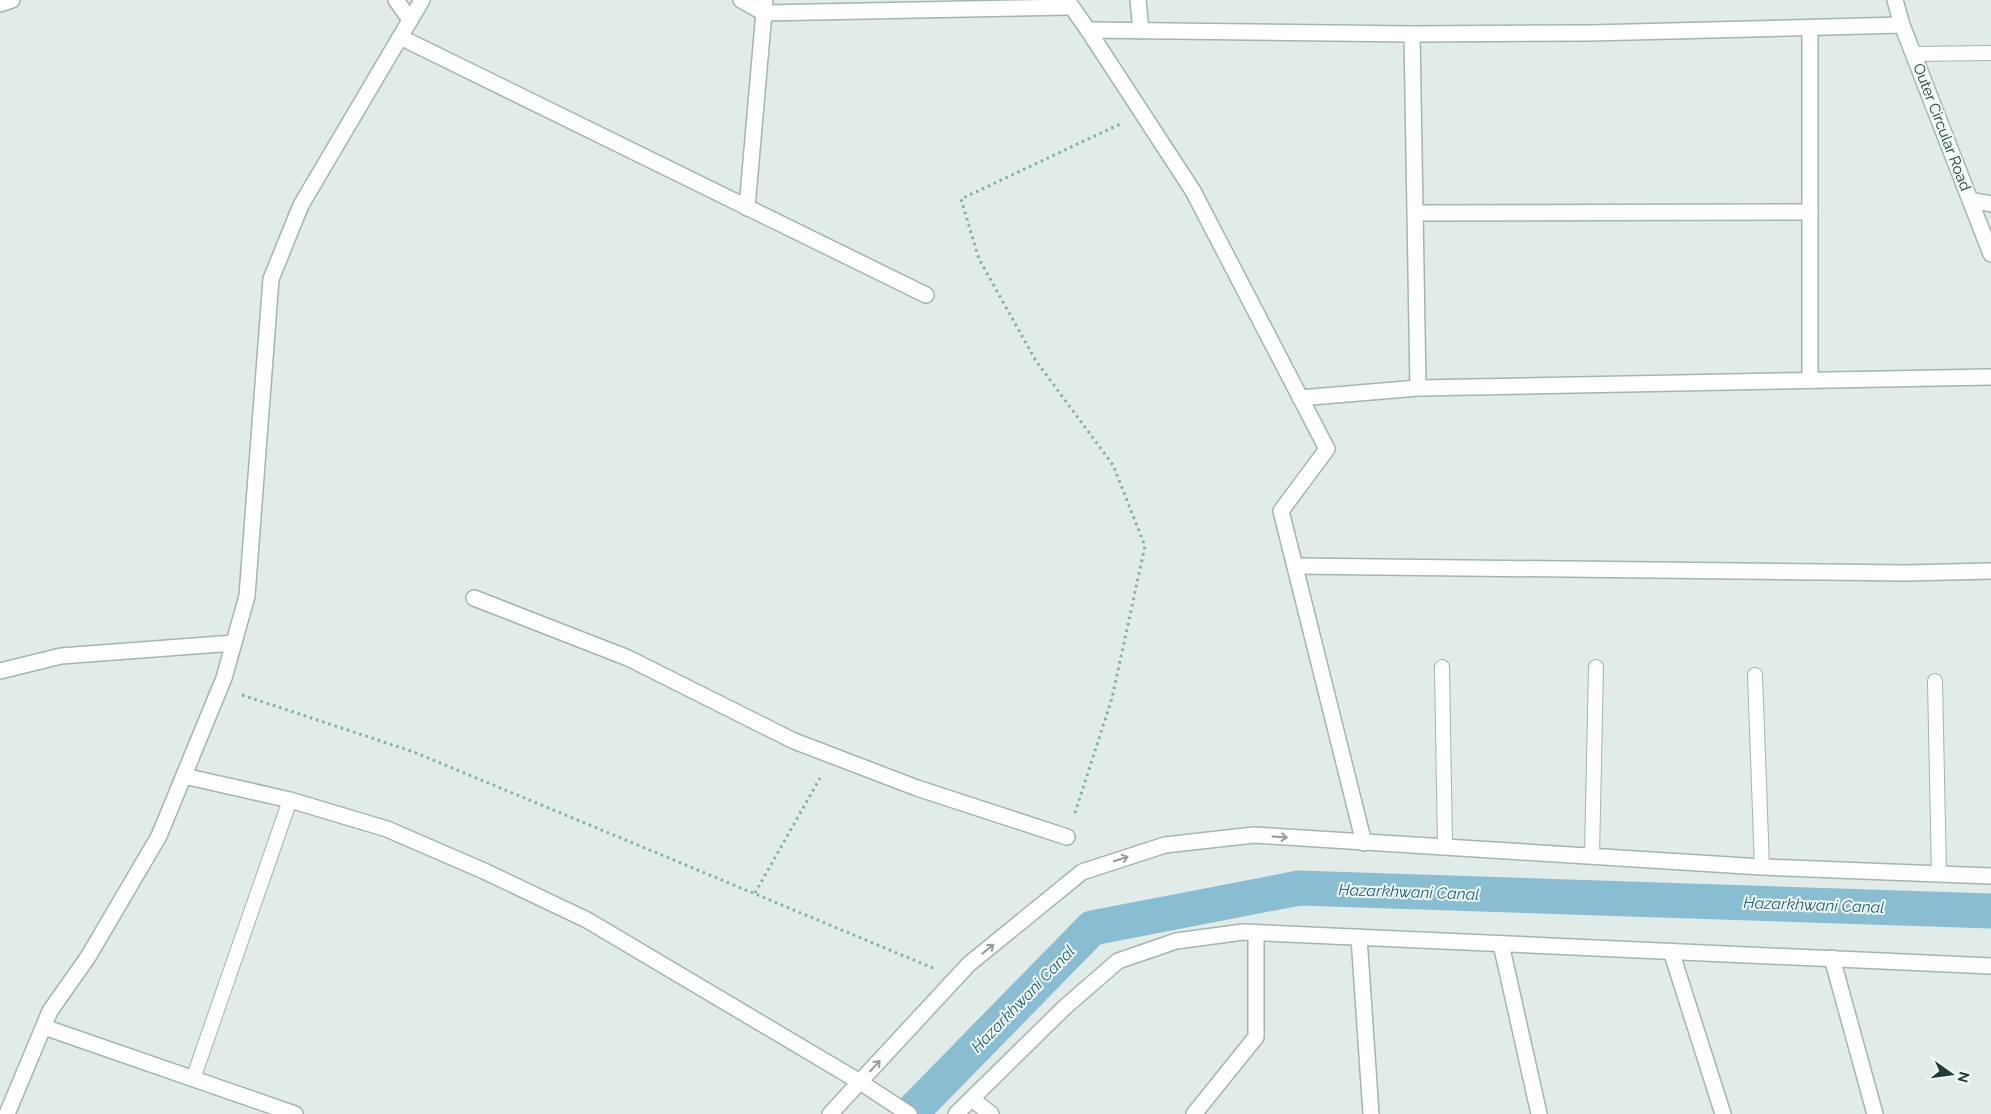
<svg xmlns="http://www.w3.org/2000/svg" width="1991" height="1114" font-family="Raleway,sans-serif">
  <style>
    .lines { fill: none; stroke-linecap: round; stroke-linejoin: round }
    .canal { stroke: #89bdd2; stroke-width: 35 }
    .lane-casing { stroke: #a4b4b1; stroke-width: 16 }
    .street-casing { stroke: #a4b4b1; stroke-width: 18 }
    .secondary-casing { stroke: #a0b8b2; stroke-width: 18 }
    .path { stroke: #81b0a7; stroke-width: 3; stroke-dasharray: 2.5 4; stroke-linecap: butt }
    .lane { stroke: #fff; stroke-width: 14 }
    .street { stroke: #fff; stroke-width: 15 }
    .secondary { stroke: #fff; stroke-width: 15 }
    .oneway { stroke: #909e9c }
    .labels { text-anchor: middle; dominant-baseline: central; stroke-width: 4; stroke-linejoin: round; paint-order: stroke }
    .street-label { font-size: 15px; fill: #213d39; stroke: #f2f9f6 }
    .water-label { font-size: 16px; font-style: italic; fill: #1b5e7a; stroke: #f2f9f6 }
  </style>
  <rect width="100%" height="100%" fill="#e1ece9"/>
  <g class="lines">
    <polyline class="canal" points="910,1114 1092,928 1299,888 1991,911"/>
    <defs>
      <g id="lane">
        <polyline points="1913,54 1991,53"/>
        <polyline points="1442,667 1445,847"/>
        <polyline points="1755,675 1762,867"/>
        <polyline points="1935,681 1939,874"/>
        <polyline points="1592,855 1596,667"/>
        <polyline points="193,1079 290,800"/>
      </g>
      <g id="street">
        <polyline points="396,0 410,20"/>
        <polyline points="741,0 764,13 1071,7"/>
        <polyline points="1067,0 1088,30 1193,191 1327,449 1281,511 1364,843"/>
        <polyline points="1138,0 1141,31"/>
        <polyline points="0,4 12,0"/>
        <polyline points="1088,30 1412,34 1591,33 1902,25"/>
        <polyline points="1412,34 1418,388"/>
        <polyline points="400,37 926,295"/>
        <polyline points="1970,200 1991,204"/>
        <polyline points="747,208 765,0"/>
        <polyline points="1415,213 1810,212"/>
        <polyline points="1810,380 1810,28"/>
        <polyline points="1300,398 1418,388 1991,377"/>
        <polyline points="1295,566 1906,573 1991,571"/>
        <polyline points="474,598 628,658 794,741 917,788 1067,837"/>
        <polyline points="0,671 61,656 234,643"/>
        <polyline points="184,776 290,800 387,829 484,871 587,920 860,1082 909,1114"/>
        <polyline points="1359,937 1371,1114"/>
        <polyline points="1501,944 1539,1114"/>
        <polyline points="1671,951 1723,1114"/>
        <polyline points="1832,958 1875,1114"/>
        <polyline points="44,1027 295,1114"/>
        <polyline points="972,1099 991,1114"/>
        <polyline points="7,1114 50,1011 88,957 159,836 224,678 247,596 271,279 301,205 422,0"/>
        <polyline points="830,1114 969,964 1082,872 1165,845 1254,835 1762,867 1991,876"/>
        <polyline points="956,1114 1065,1007 1118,961 1176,941 1243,932 1991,966"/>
        <polyline points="1194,1114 1256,1037 1256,933"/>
      </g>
      <polyline id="secondary" points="1895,0 1902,25 1991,254"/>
    </defs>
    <use href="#lane" class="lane-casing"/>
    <use href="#street" class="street-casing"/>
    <use href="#secondary" class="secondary-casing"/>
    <g class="path">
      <polyline points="242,695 414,752 933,968"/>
      <polyline points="1075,813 1112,698 1145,546 1113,465 1036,361 979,259 961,199 1120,124"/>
      <polyline points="755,893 820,778"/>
    </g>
    <use href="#lane" class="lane"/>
    <use href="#street" class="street"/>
    <use href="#secondary" class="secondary"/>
  </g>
  <defs><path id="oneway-shaft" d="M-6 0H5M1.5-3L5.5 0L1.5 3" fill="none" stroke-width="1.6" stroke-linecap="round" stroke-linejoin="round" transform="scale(1.25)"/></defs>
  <g class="oneway">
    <use href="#oneway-shaft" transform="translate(1280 837) rotate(4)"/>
    <use href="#oneway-shaft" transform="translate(1121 859) rotate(-18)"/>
    <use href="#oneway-shaft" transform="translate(988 949) rotate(-39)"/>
    <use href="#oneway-shaft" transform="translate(875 1066) rotate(-47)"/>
  </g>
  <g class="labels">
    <g class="street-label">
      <text transform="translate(1942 127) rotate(69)">Outer Circular Road</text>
    </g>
    <g class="water-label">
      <text transform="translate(1409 892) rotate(2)">Hazarkhwani Canal</text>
      <text transform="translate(1814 905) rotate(2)">Hazarkhwani Canal</text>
      <text transform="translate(1023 999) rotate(-46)">Hazarkhwani Canal</text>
    </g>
  </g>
  <g transform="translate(1951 1074) rotate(104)" stroke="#f2f9f6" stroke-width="4" paint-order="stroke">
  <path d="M0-4L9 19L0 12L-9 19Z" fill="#213d39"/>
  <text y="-8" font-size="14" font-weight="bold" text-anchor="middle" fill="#213d39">N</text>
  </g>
</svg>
